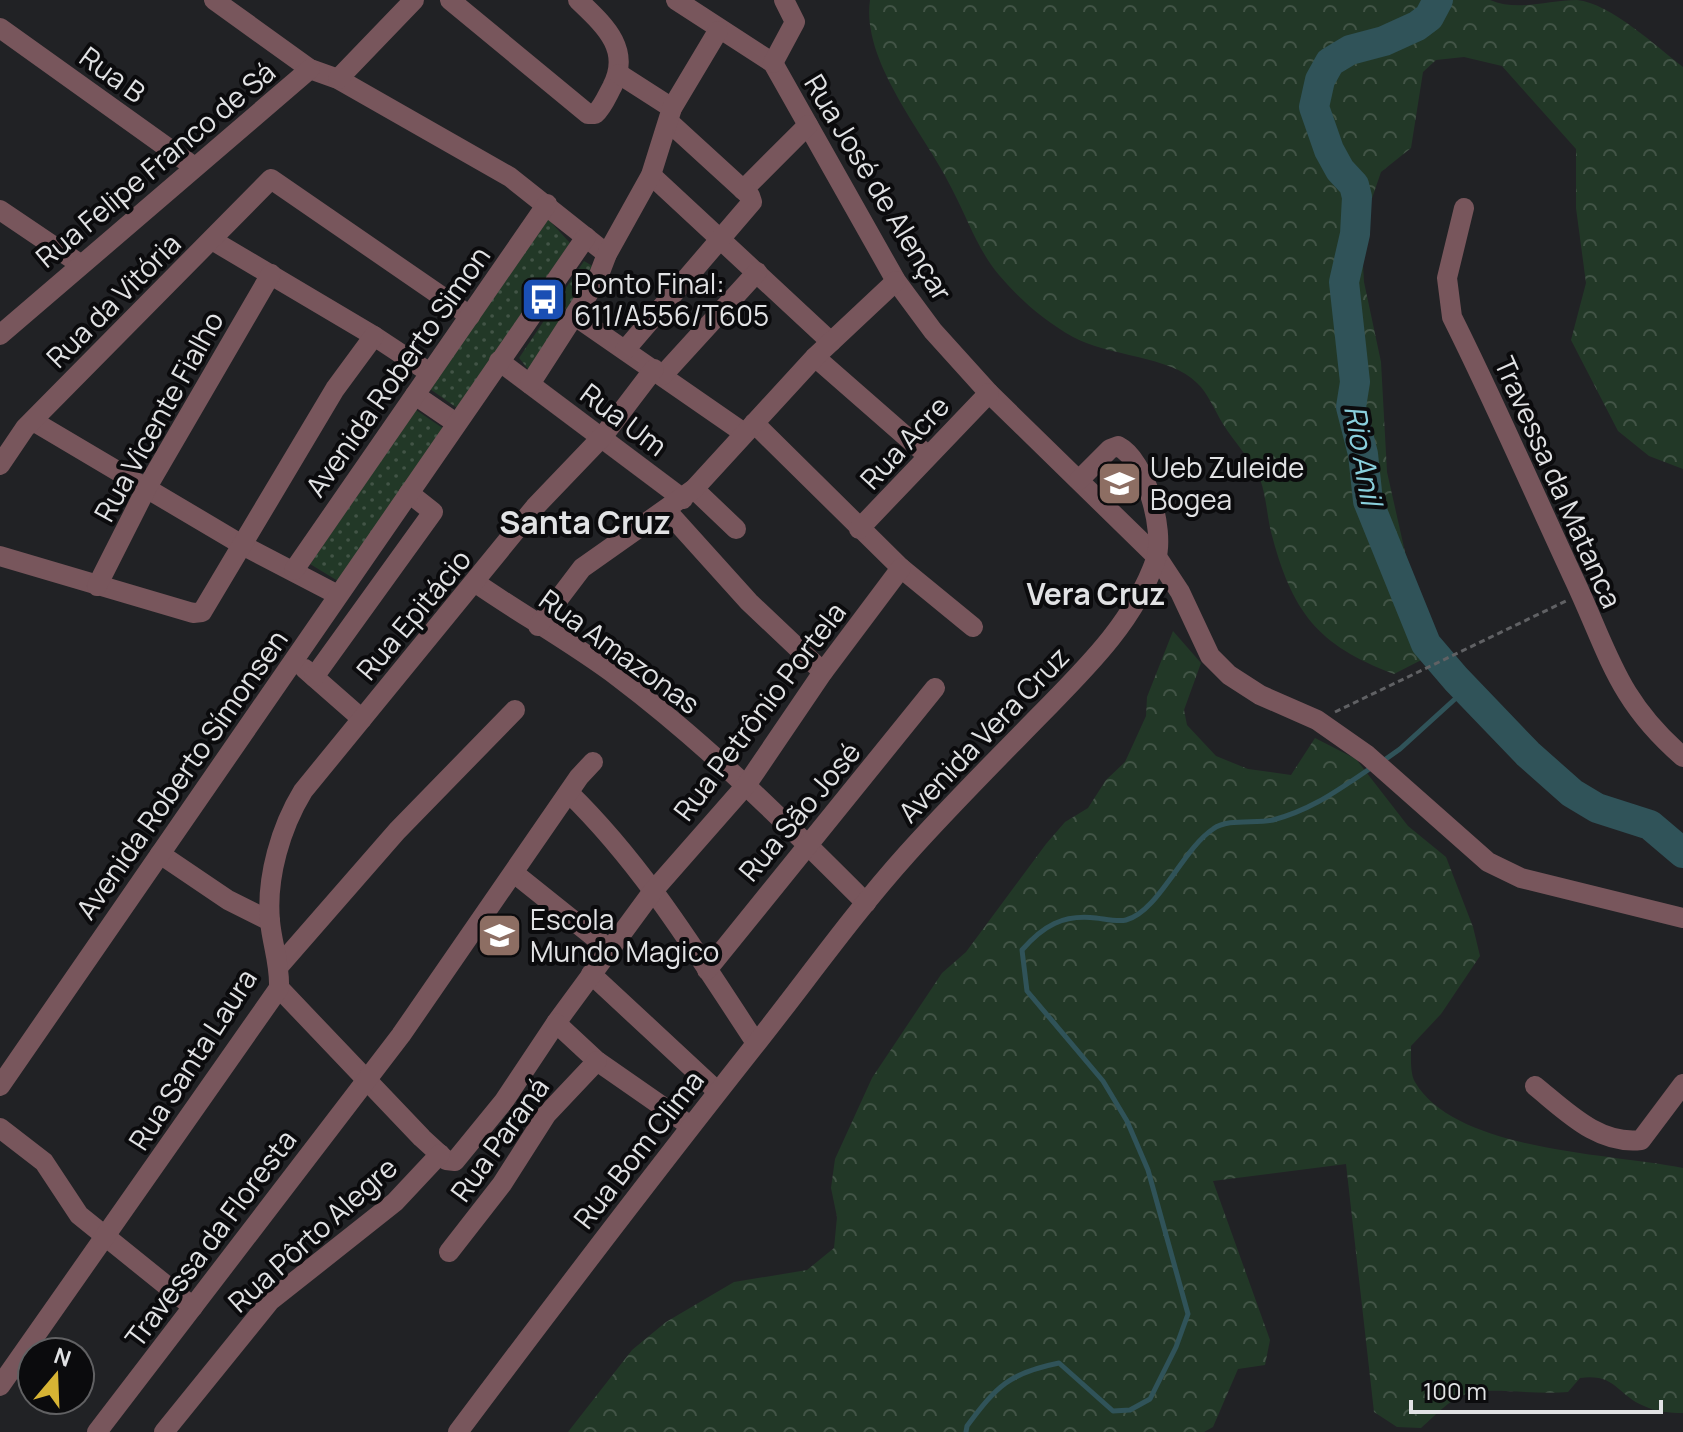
<svg xmlns="http://www.w3.org/2000/svg" width="1683" height="1432" font-family="Manrope,sans-serif">
  <style>
    .forest { fill: url(#forest-crowns) }
    .park { fill: url(#park-dots) }
    .lines { fill: none; stroke-linecap: round; stroke-linejoin: round }
    .stream { stroke: #305359; stroke-width: 5 }
    .river { stroke: #305359; stroke-width: 30 }
    .path { stroke: #606164; stroke-width: 3; stroke-dasharray: 6 4; stroke-linecap: butt }
    .minor { stroke: #78565c; stroke-width: 20 }
    .labels { text-anchor: middle; dominant-baseline: central; stroke-width: 8; stroke-linejoin: round; paint-order: stroke }
    .street-label { font-size: 28px; fill: #e1e2e4; stroke: #0b0b0d }
    .poi-label { font-size: 28px; fill: #e1e2e4; stroke: #0b0b0d; text-anchor: start }
    .water-label { font-size: 30px; font-style: italic; fill: #89cfdc; stroke: #0b0b0d }
    .neighbourhood-label { font-size: 30px; font-weight: bold; fill: #e1e2e4; stroke: #0b0b0d }
    .quarter-label { font-size: 32px; font-weight: bold; fill: #e1e2e4; stroke: #0b0b0d }
  </style>
  <defs>
    <pattern id="forest-crowns" width="20" height="18" patternUnits="userSpaceOnUse" patternTransform="scale(2)"><rect width="20" height="18" fill="#223827"/><path d="M2 6a3 3 0 1 1 6 0M12 15a3 3 0 1 1 6 0" fill="none" stroke="#425446"/></pattern>
    <pattern id="park-dots" width="8" height="8" patternUnits="userSpaceOnUse" patternTransform="scale(2)"><rect width="8" height="8" fill="#223827"/><path d="M2 2h.1M6 6h.1" fill="none" stroke="#425446" stroke-width="1.8" stroke-linecap="round"/></pattern>
  </defs>
  <rect width="100%" height="100%" fill="#212225"/>
  <g class="forest">
    <path d="M870,0h620c28,12 57,0 87,0 33,3 80,47 106,67v402l-34,-13 -31,-25 -47,-91 15,-57 -10,-75v-59l-74,-83 -38,-9 -28,3 -13,12 -12,76 -30,24 -13,38 -6,37 2,35 17,80 6,110 18,80 26,79 2,23 -39,20c-77,-29 -102,-62 -123,-142 -4,-17 -5,-37 -11,-53 -8,-19 -26,-37 -37,-55 -8,-13 -15,-31 -26,-41 -26,-27 -90,-27 -124,-46 -28,-16 -52,-36 -74,-62 -21,-25 -31,-55 -46,-84 -26,-55 -92,-128 -83,-191z"/>
    <path d="M1173,631l28,32 -17,47 3,15 29,31 32,13 43,6 24,-37 41,21 52,67 38,31 27,70 7,29 -39,58 -30,32c0,11 -1,28 4,36 41,70 196,71 268,86v245c-14,0 -26,-1 -39,-7 -27,-11 -28,-33 -64,-28l-12,14c-30,3 -69,-4 -95,0 -21,4 -37,23 -52,36l-24,-1 -23,-15 -28,-248 -133,17 57,159 -5,25 -27,4 -25,58 -9,5h-636l64,-82 34,-28 68,-40 73,-12 27,-22 3,-31 -6,-29 4,-29 37,-81 70,-105 24,-21 80,-108 19,-22 23,-14 18,-28 19,-18 21,-46 1,-19z"/>
  </g>
  <g class="park">
    <polygon points="548,219 570,243 457,408 430,389"/>
    <polygon points="584,261 596,268 533,368 528,369 519,358"/>
    <polygon points="416,410 444,429 338,581 310,564"/>
  </g>
  <g class="lines">
    <g class="stream">
      <polyline points="1383,761 1400,749 1466,689"/>
      <path d="M966,1432l1,-6c30,-40 42,-53 92,-63l54,48 17,-1 20,-11 26,-52 12,-33 -40,-144 -21,-49 -24,-40 -76,-90 -5,-41c21,-24 41,-36 74,-32 9,1 22,4 30,2 32,-8 57,-71 87,-91 15,-11 42,-5 60,-9 41,-11 66,-31 101,-54"/>
    </g>
    <polyline class="river" points="1438,0 1429,17 1417,26 1384,41 1350,50 1330,62 1320,80 1314,107 1329,150 1340,170 1354,185 1357,197 1355,234 1344,282 1355,382 1351,407 1363,454 1368,501 1426,644 1456,679 1528,754 1572,793 1597,808 1650,825 1683,853"/>
    <polyline class="path" points="1335,712 1566,601"/>
    <g class="minor">
      <polyline points="214,0 310,69 338,79 510,177 607,254"/>
      <path d="M450,0l138,114h7c8,-7 12,-18 17,-27 20,-38 -8,-62 -34,-87"/>
      <polyline points="676,0 773,63 896,281 933,331 989,393 1157,557 1180,592 1210,656 1229,675 1260,695 1317,720 1367,755 1488,862 1521,878 1683,918"/>
      <polyline points="0,28 193,166"/>
      <polyline points="773,63 795,22 784,0"/>
      <polyline points="619,74 672,108"/>
      <polyline points="338,79 414,0"/>
      <polyline points="651,175 831,342"/>
      <polyline points="743,190 808,125"/>
      <path d="M1464,208l-17,70 5,39c43,86 81,174 121,260 36,76 43,122 110,180"/>
      <polyline points="0,210 80,264"/>
      <polyline points="212,240 374,336 430,373"/>
      <polyline points="575,316 744,433"/>
      <polyline points="0,335 310,69"/>
      <polyline points="625,350 752,202 750,196 669,122"/>
      <polyline points="815,357 927,455"/>
      <polyline points="499,361 683,499"/>
      <polyline points="663,375 757,272"/>
      <polyline points="530,384 597,280 607,254 651,175 672,108 718,31"/>
      <polyline points="415,395 456,423"/>
      <polyline points="33,421 244,546 338,595"/>
      <polyline points="754,423 901,568 973,627"/>
      <polyline points="0,465 25,428 271,179 470,316"/>
      <polyline points="694,489 736,529"/>
      <polyline points="667,511 749,602 823,672"/>
      <polyline points="859,529 989,393"/>
      <polyline points="0,556 193,613 202,612 335,389 374,336"/>
      <polyline points="294,570 547,204"/>
      <path d="M476,583c46,32 97,60 142,94 90,68 169,147 248,226"/>
      <polyline points="97,586 146,489 271,274"/>
      <polyline points="538,626 582,568 694,489 815,357 896,281"/>
      <polyline points="305,669 362,719"/>
      <polyline points="314,677 433,512 409,493"/>
      <path d="M569,793c75,73 130,164 187,250"/>
      <polyline points="160,854 228,900 270,921"/>
      <polyline points="514,873 609,949"/>
      <polyline points="280,965 397,831 515,710"/>
      <polyline points="707,970 935,688"/>
      <polyline points="591,974 717,1091"/>
      <polyline points="279,988 422,1138 446,1160 455,1161 504,1101 556,1023 653,891 747,784 823,672 901,568"/>
      <polyline points="556,1023 597,1061 689,1125"/>
      <polyline points="0,1086 586,237"/>
      <path d="M1535,1086c31,25 63,59 106,54l42,-56"/>
      <polyline points="0,1128 44,1162 79,1215 193,1307"/>
      <polyline points="449,1252 502,1184 546,1115 597,1061"/>
      <path d="M0,1386l279,-398c1,-25 -7,-44 -9,-67 -4,-44 11,-94 33,-130l232,-284 68,-71 51,-67"/>
      <polyline points="97,1432 401,1035 579,777 593,762"/>
      <polyline points="164,1432 270,1301 395,1202 440,1154"/>
      <path d="M458,1432c99,-132 199,-263 301,-392 49,-62 95,-127 148,-186 43,-48 89,-94 134,-140 45,-46 93,-92 115,-155 9,-28 -10,-99 -38,-113l-8,3 -31,31"/>
    </g>
  </g>
  <defs>
    <symbol id="bus-square" viewBox="-11 -11 22 22"><rect x="-9" y="-9" width="18" height="18" rx="4" fill="#1a4fb4" stroke="#0b0b0d"/><path d="M-5-6H5V4H4V6H2V4H-2V6H-4V4H-5ZM-3.5-4V0h7V-4ZM-3.5 1.2v1.5H-2V1.2ZM2 1.2v1.5H3.5V1.2Z" fill="#fff"/></symbol>
    <symbol id="school-square" viewBox="-11 -11 22 22"><rect x="-9" y="-9" width="18" height="18" rx="4" fill="#8d6e63" stroke="#0b0b0d"/><path d="M0-5L7-2L0 1L-7-2ZM-4 1L0 2.5L4 1V4Q0 6-4 4Z" fill="#fff"/></symbol>
  </defs>
  <g fill-rule="evenodd">
    <use href="#bus-square" x="518" y="274" width="51" height="51"/>
    <use href="#school-square" x="1094" y="458" width="51" height="51"/>
    <use href="#school-square" x="474" y="910" width="51" height="51"/>
  </g>
  <g class="labels">
    <g class="street-label">
      <text transform="translate(113 74) rotate(36)">Rua B</text>
      <text transform="translate(155 164) rotate(-40)">Rua Felipe Franco de Sá</text>
      <text transform="translate(879 187) rotate(59)">Rua José de Alençar</text>
      <text transform="translate(113 300) rotate(-45)">Rua da Vitória</text>
      <text transform="translate(397 371) rotate(-55)">Avenida Roberto Simon</text>
      <text transform="translate(158 416) rotate(-61)">Rua Vicente Fialho</text>
      <text transform="translate(624 419) rotate(37)">Rua Um</text>
      <text transform="translate(904 442) rotate(-47)">Rua Acre</text>
      <text transform="translate(1559 482) rotate(66)">Travessa da Matanca</text>
      <text transform="translate(413 614) rotate(-50)">Rua Epitácio</text>
      <text transform="translate(620 651) rotate(36)">Rua Amazonas</text>
      <text transform="translate(759 711) rotate(-53)">Rua Petrônio Portela</text>
      <text transform="translate(983 734) rotate(-46)">Avenida Vera Cruz</text>
      <text transform="translate(181 774) rotate(-55)">Avenida Roberto Símonsen</text>
      <text transform="translate(799 811) rotate(-50)">Rua São José</text>
      <text transform="translate(192 1059) rotate(-57)">Rua Santa Laura</text>
      <text transform="translate(499 1139) rotate(-54)">Rua Paraná</text>
      <text transform="translate(638 1149) rotate(-52)">Rua Bom Clima</text>
      <text transform="translate(312 1234) rotate(-42)">Rua Pôrto Alegre</text>
      <text transform="translate(210 1238) rotate(-53)">Travessa da Floresta</text>
    </g>
    <g class="poi-label">
      <text x="574" y="283">Ponto Final:<tspan x="574" dy="32">611/A556/T605</tspan></text>
      <text x="1150" y="467">Ueb Zuleide<tspan x="1150" dy="32">Bogea</tspan></text>
      <text x="530" y="919">Escola<tspan x="530" dy="32">Mundo Magico</tspan></text>
    </g>
    <g class="water-label">
      <text transform="translate(1364 455) rotate(80)">Rio Anil</text>
    </g>
    <g class="neighbourhood-label">
      <text x="1096" y="593">Vera Cruz</text>
    </g>
    <g class="quarter-label">
      <text x="585" y="522">Santa Cruz</text>
    </g>
  </g>
  <g transform="translate(56 1376) rotate(19)"><circle r="38" fill="#0b0b0d" stroke="#616163" stroke-width="2"/>
  <path d="M0-6L14 30L0 20L-14 30Z" fill="#d7b434"/>
  <text y="-12" font-size="22" font-weight="bold" text-anchor="middle" fill="#e1e2e4">N</text>
  </g>
  <path d="M1411 1400v12h250v-12" fill="none" stroke="#e1e2e4" stroke-width="4"/>
  <text x="1423" y="1400" font-size="24" fill="#e1e2e4" stroke="#0b0b0d" stroke-width="6" paint-order="stroke">100 m</text>
</svg>
